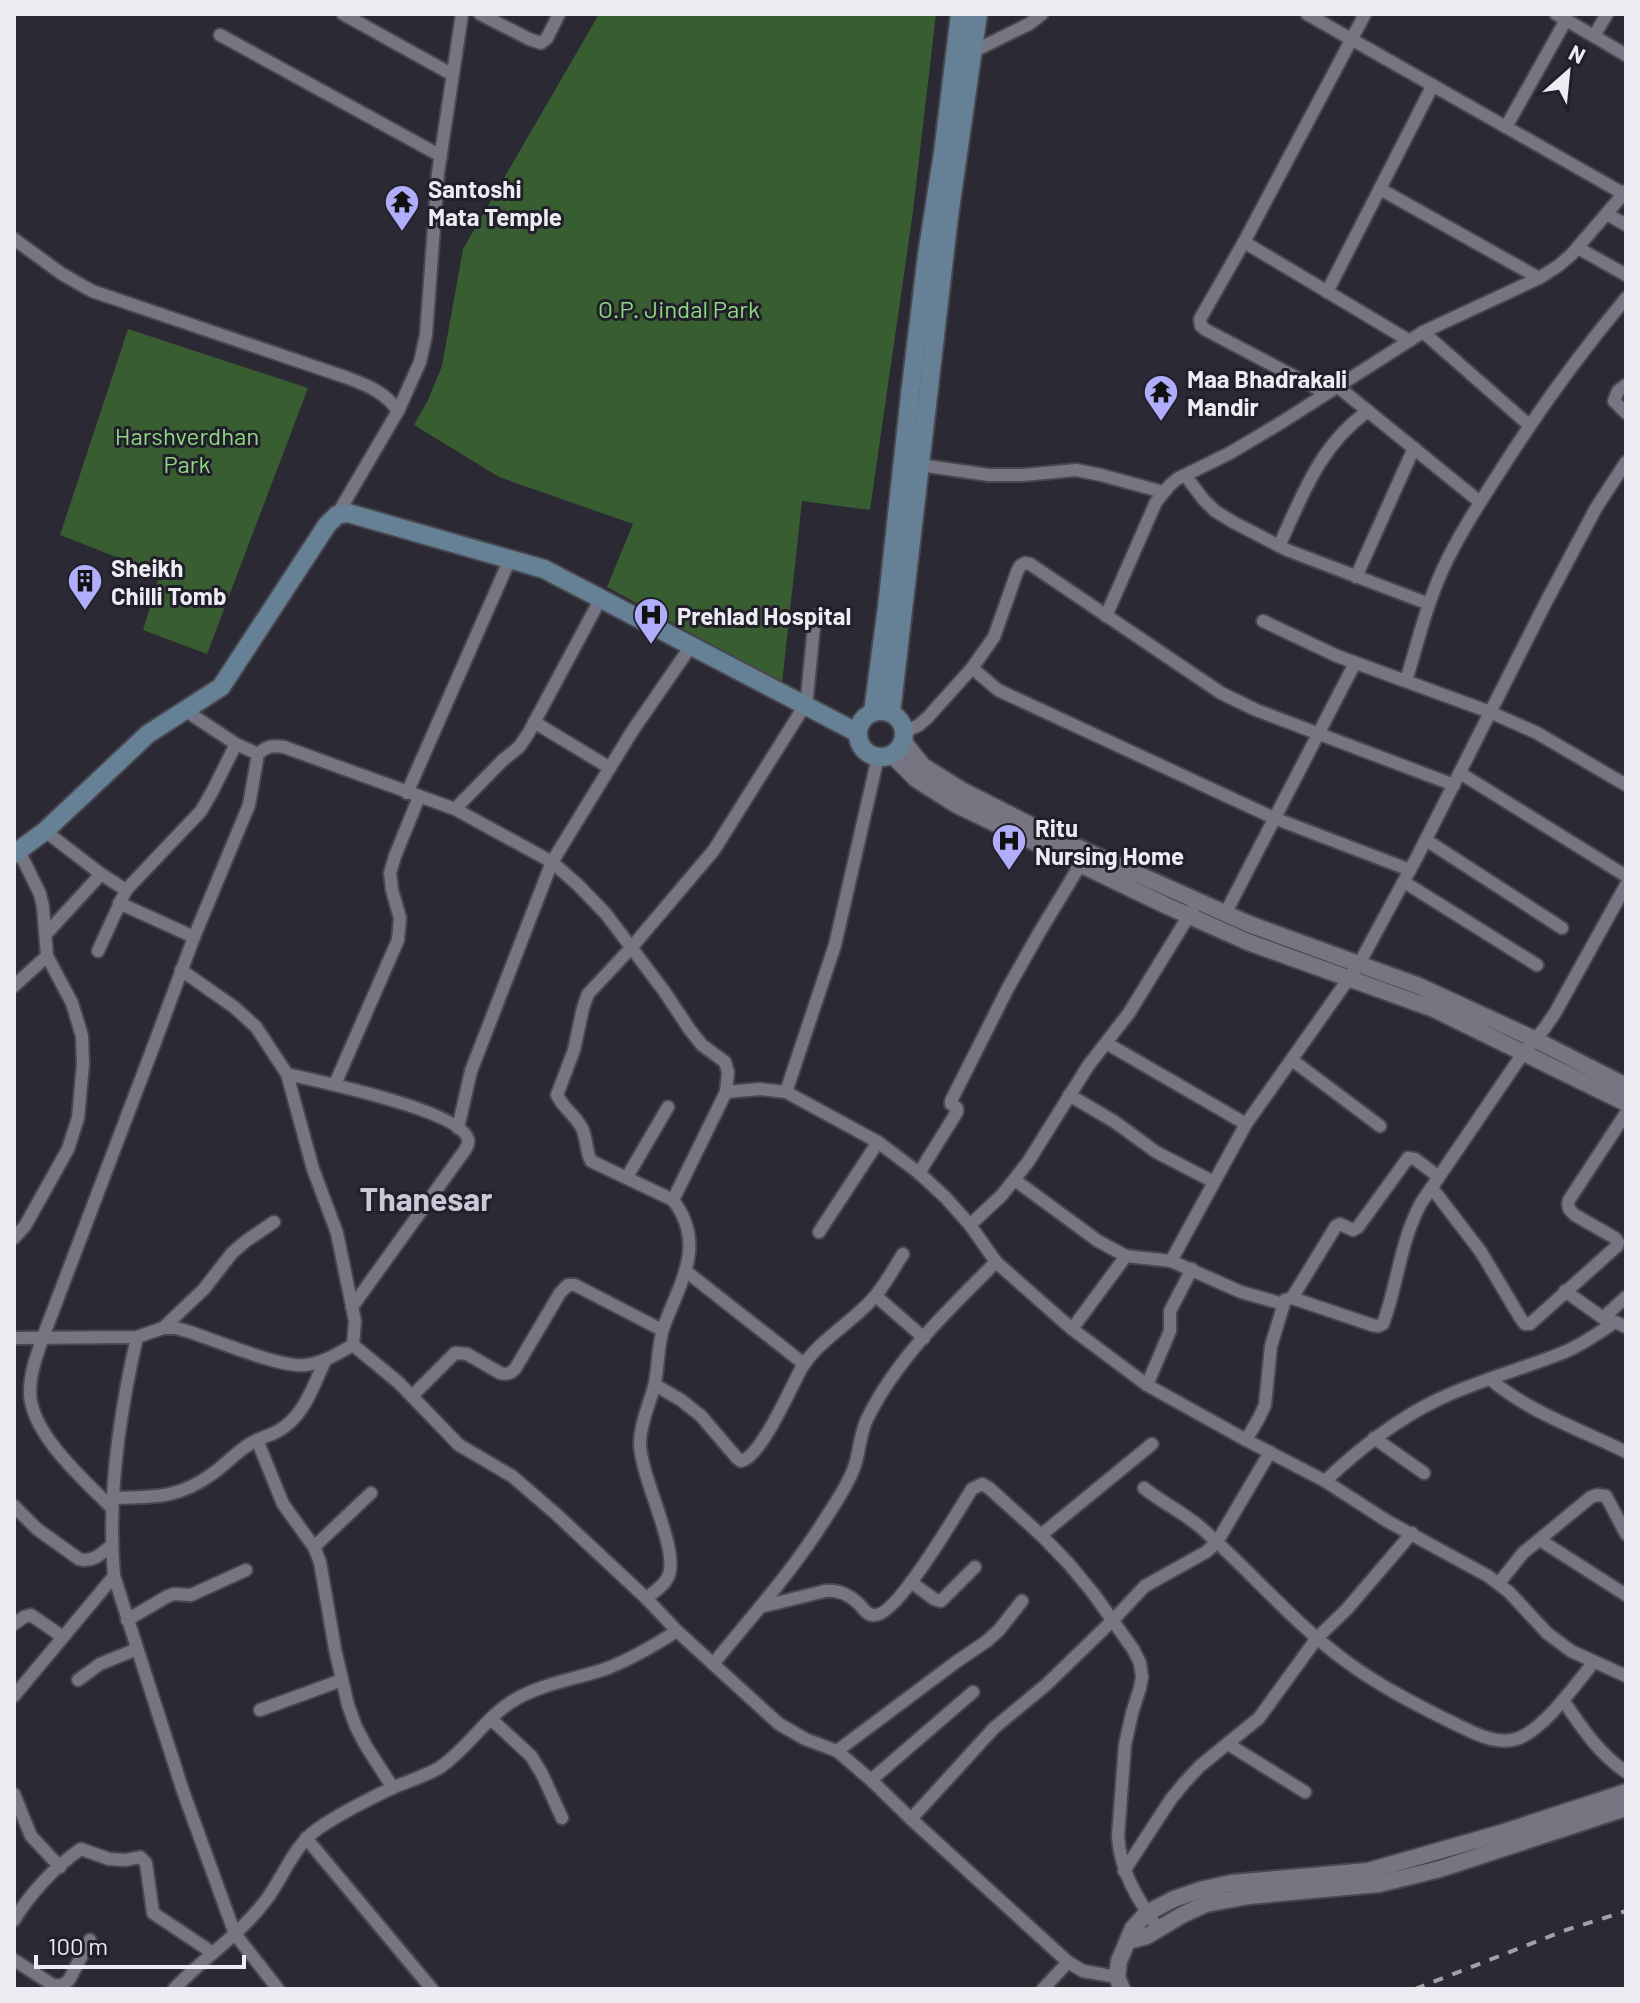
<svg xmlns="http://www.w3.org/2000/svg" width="1640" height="2003" font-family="Barlow,sans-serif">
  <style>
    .green { fill: #385d31 }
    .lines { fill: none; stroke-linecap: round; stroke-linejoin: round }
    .minor-casing { stroke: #48464f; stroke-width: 16 }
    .tertiary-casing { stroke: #48464f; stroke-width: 20 }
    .secondary-casing { stroke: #48464f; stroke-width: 22 }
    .minor { stroke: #777581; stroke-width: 12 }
    .tertiary { stroke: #777581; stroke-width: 16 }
    .secondary { stroke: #668095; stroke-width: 18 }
    .rail { stroke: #a2a1aa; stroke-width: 4; stroke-dasharray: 10 10; stroke-linecap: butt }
    .labels { text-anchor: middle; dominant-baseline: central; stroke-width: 6; stroke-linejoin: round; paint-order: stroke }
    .poi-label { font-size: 24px; font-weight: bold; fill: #edecf3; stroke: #21202a; text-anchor: start }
    .park-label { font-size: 24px; fill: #8fd982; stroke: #21202a }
    .district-label { font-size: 32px; font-weight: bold; fill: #cbc9d7; stroke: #21202a }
  </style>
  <rect width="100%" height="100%" fill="#2b2a34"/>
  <g class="green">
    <polygon points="599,14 936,14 913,211 870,510 802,501 782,683 607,587 633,524 499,477 414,425 428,400 442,366 463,249"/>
    <polygon points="128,329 308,388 207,654 143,630 160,574 60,535"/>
  </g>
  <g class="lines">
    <defs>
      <g id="minor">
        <polyline points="343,14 453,75"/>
        <polyline points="480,14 529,39 541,43 547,38 559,14"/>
        <polyline points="1307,14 1624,194"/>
        <polyline points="1556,14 1626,55"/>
        <polyline points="220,35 441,156"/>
        <polyline points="1594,36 1607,14"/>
        <polyline points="968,54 1029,24 1042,14"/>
        <polyline points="1506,127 1566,20"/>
        <polyline points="1380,189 1539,278"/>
        <polyline points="1607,214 1626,225"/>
        <path d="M14,239l48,35 30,17 256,87c21,8 38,15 50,33l-61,104"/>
        <polyline points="1244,242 1408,340"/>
        <polyline points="1578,248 1626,275"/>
        <polyline points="1327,292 1433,85"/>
        <polyline points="1423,332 1529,425"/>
        <polyline points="1626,385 1618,391 1614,401 1626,413"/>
        <polyline points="1337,386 1480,502"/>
        <polyline points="1326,393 1206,330 1201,326 1200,319 1244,242 1365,14"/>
        <polyline points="398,411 420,362 426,335 438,173 462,14"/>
        <polyline points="920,465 989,475 1023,475 1076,470 1101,475 1163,492"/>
        <polyline points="1185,475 1203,499 1215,511 1233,522 1287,550 1429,604"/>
        <path d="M1279,546c24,-52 41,-101 89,-135"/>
        <polyline points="1356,577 1414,448"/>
        <polyline points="1106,616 1156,502 1170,485 1177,479 1230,453 1282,422 1423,332 1539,278 1558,266 1571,255 1626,191"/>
        <polyline points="1263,621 1337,656 1490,712 1537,733 1626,785"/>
        <polyline points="972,668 998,690 1274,818 1410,870"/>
        <path d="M1406,681c11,-36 20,-75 36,-110 15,-33 35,-64 55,-95 40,-64 81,-120 129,-178"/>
        <polyline points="186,711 236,744 258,754"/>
        <polyline points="534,722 610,768"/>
        <polyline points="904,732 919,725 928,717 972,668 994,637 1017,572 1020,566 1025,563 1030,564 1221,693 1256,710 1454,785"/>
        <polyline points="1460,773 1626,876"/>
        <polyline points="407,793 510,559"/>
        <polyline points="455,809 502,761 519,747 528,734 601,598"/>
        <polyline points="45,831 101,874 126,890"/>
        <polyline points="1426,840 1562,928"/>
        <polyline points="1404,882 1537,965"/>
        <polyline points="119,903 194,937"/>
        <polyline points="1225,914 1355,663"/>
        <polyline points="46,934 101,874"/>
        <polyline points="98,951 126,890 201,811 212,792 236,744"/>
        <polyline points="181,970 234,1007 256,1027 287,1074 313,1169 337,1233 355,1321 353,1345"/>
        <polyline points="14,986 47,956 43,907 40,894 19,851"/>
        <polyline points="1106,1043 1246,1124"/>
        <polyline points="1292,1060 1380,1126"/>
        <path d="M287,1074c30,7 172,36 181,65 1,4 -1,8 -3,11l-113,157"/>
        <polyline points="335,1084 398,940 400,918 392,890 390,873 395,856 419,797"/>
        <polyline points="786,1092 835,945 878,757"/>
        <polyline points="1069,1095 1115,1122 1156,1152 1214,1182"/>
        <polyline points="458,1128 471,1071 552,862 633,730 691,646"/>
        <polyline points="919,1173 957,1112 957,1108 951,1104 951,1101 1008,988 1039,933 1085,857"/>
        <polyline points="627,1177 668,1107"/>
        <polyline points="1015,1180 1098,1241 1126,1256 1171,1261 1241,1292 1283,1304"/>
        <path d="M1432,1188l49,64 40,67 4,5h5l87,-78 1,-4 -3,-4 -40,-23c-6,-5 -8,-8 -6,-15l57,-87"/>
        <path d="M673,1200l-82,-39c-5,-9 -4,-22 -9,-33 -7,-13 -19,-20 -25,-33l17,-45 9,-42 5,-14 43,-46 83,-98 91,-145 2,-8 8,-81"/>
        <polyline points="970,1225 1002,1195 1028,1162 1088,1066 1129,1013 1193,909"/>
        <polyline points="819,1232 878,1142"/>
        <polyline points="14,1238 25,1226 68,1149 78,1118 83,1064 82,1036 72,1003 47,956"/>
        <polyline points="1171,1261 1246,1124 1359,964 1418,855 1545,604 1596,508 1626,462"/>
        <polyline points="687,1272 804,1364"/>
        <polyline points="1565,1291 1603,1318 1615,1322"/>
        <polyline points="876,1296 924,1338"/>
        <polyline points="1292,1298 1336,1226 1340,1224 1353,1230 1358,1227 1408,1158 1415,1159 1439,1177"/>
        <polyline points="1603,1318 1626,1297"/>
        <polyline points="163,1328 204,1289 232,1253 246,1241 274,1222"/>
        <polyline points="1072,1329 1126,1256"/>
        <path d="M137,1337c-18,78 -30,160 -23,239l69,215 52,143 43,55"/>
        <path d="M14,1338l123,-1 26,-9h13l14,4c27,9 91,36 116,33 17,-2 31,-11 47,-20l45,37 61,63 53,31 44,38 90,84 31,33 102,93 26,15 32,12 34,29 40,39 157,143 15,9 34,6"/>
        <path d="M1490,1379c40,34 90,50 136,73"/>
        <path d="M655,1385l26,15 20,16 36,42 4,3c20,-4 49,-72 60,-92 18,-30 53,-47 75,-74 10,-12 18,-27 27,-41"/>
        <polyline points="1147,1385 1170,1331 1170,1311 1192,1269"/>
        <path d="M412,1396l43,-43 12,1 33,19c6,2 10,1 15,-4l45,-76 8,-8h7l87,45"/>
        <polyline points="1374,1438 1424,1473"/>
        <polyline points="257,1440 283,1504 314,1547 320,1562 335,1649 348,1705 356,1727 366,1746 393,1788"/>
        <path d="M1246,1440l13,-22 6,-13 6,-59 14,-46 7,-2 80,27 6,1 5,-2c15,-41 17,-82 38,-121l103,-151 20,-23 11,-16 71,-128"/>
        <path d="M1325,1481c33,-31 69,-60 110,-80 40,-20 85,-31 127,-48 19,-7 36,-20 53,-31l11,5"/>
        <path d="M1144,1488c17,14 37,23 55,38 50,43 94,97 148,136 31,23 66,41 100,58 20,9 46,26 69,19 26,-7 60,-55 77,-76"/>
        <path d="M113,1498c40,-1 65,1 99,-24 13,-9 24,-22 38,-30 9,-6 19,-8 28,-13 26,-14 35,-45 47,-70"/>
        <path d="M14,1506l23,23 42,30c13,4 22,-5 32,-13"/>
        <path d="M112,1508c-28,-28 -82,-75 -82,-116 0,-20 7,-37 13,-55l111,-292 40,-108 55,-132 9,-51c9,-8 14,-9 26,-7l171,62 97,53 26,23 28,29 58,77 26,39 12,15 23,17 3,10 -2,20 34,-3 26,3 92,50 41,31 26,24 25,28 26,37 76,67 75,56 99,55 79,41 62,40 101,55 21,16 38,41 24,18 55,25"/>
        <polyline points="1041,1535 1152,1444"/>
        <polyline points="1540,1540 1626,1595"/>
        <polyline points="314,1547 371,1493"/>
        <polyline points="911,1582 934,1599 941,1601 975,1567"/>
        <polyline points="1499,1583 1523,1553 1591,1497 1597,1495 1606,1496 1626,1534"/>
        <path d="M646,1598c8,-6 18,-12 22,-21 13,-27 -30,-103 -28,-137 1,-18 9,-35 14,-53 5,-20 3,-42 10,-61 16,-44 43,-81 9,-126l53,-108"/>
        <path d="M760,1607l65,-16c14,-1 23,3 34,13 4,4 8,11 14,11 23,4 86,-106 99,-126l10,-5 7,4 52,47 28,29 24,29 40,56 7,14 2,14 -2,11 -8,25 -7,32 -7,91c2,35 20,65 41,93"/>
        <polyline points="127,1620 168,1596 174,1594 191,1595 246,1570"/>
        <polyline points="14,1624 24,1617 31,1615 63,1637"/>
        <path d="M713,1664c40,-49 83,-97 116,-151 10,-15 20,-31 26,-48 5,-16 5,-33 13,-48 30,-60 81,-108 128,-155"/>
        <polyline points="78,1680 100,1664 137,1649"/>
        <polyline points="14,1696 114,1576"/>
        <path d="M1563,1700c19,28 35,53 63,72"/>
        <polyline points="260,1710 342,1680"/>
        <polyline points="491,1719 531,1756 542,1774 562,1818"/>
        <polyline points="1228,1744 1305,1792"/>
        <polyline points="837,1751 956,1662 987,1641 999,1630 1022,1601"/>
        <polyline points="871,1780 973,1692"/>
        <polyline points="14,1794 31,1836 60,1867"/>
        <polyline points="911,1819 994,1728 1047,1684 1113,1620 1145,1586 1206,1552 1217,1542 1270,1452"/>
        <polyline points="306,1838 432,1989"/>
        <polyline points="1124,1871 1171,1799 1185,1782 1200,1766 1259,1718 1317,1638 1347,1609 1412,1533"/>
        <path d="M14,1920c16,-26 41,-54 67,-71l28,10 17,1 14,-3 6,6 7,50 60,40"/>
        <path d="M14,1960l39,25c8,1 11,0 16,-5l21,-40"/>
        <path d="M174,1989c29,-31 66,-54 92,-89 18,-24 27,-54 53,-72 23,-16 50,-29 75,-41 15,-6 31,-11 45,-19 29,-19 47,-52 77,-69 28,-16 61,-20 92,-31 25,-10 47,-23 69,-37"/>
        <polyline points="1043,1989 1068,1962"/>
      </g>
      <g id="tertiary">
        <polyline points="903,741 923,766 963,791 1050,835 1249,924 1419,986 1534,1039 1626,1086"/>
        <polyline points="892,755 916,779 955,804 1165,905 1248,942 1434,1009 1626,1103"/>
        <polyline points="1128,1941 1147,1936 1182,1915 1206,1904 1249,1896 1379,1884 1440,1869 1626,1808"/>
        <polyline points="1122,1989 1117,1977 1119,1961 1133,1928 1147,1913 1174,1899 1200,1890 1231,1883 1368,1871 1501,1833 1626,1792"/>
      </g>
      <g id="secondary">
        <circle cx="881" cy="734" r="23"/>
        <polyline points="873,712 887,607 910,395 927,255 943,153 960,14"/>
        <polyline points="891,713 949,216 978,14"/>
        <polyline points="14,854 45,831 148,734 221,687 327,525 337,515 348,513 544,569 858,733"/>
      </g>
    </defs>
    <use href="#minor" class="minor-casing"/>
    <use href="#tertiary" class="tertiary-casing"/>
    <use href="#secondary" class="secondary-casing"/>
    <use href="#minor" class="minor"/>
    <use href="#tertiary" class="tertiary"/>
    <use href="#secondary" class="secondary"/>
    <polyline class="rail" points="1415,1989 1566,1930 1626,1911"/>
  </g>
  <defs>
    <symbol id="temple-pin" viewBox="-11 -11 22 30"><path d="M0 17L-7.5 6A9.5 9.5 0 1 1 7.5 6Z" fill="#b0aefa" stroke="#21202a"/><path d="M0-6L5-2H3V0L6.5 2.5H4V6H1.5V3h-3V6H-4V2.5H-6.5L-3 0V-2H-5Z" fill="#111"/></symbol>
    <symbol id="building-pin" viewBox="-11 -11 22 30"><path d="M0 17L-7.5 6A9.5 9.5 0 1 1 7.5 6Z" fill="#b0aefa" stroke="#21202a"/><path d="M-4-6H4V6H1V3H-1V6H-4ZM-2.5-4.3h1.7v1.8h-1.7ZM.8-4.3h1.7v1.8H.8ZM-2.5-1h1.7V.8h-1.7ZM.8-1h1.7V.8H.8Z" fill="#111"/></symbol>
    <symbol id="hospital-pin" viewBox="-11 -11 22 30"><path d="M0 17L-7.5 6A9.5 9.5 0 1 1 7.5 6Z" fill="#b0aefa" stroke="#21202a"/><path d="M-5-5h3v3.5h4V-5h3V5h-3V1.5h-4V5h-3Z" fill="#111"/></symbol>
  </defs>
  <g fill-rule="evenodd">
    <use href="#temple-pin" x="382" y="182" width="40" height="54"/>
    <use href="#temple-pin" x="1141" y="372" width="40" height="54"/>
    <use href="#building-pin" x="65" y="561" width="40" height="54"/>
    <use href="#hospital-pin" x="631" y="595" width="40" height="54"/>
    <use href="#hospital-pin" x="989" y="821" width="40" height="54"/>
  </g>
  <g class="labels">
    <g class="poi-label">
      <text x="428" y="188">Santoshi<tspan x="428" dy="28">Mata Temple</tspan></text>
      <text x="1187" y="378">Maa Bhadrakali<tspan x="1187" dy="28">Mandir</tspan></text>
      <text x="111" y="567">Sheikh<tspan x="111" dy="28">Chilli Tomb</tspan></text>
      <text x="677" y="615">Prehlad Hospital</text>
      <text x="1035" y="827">Ritu<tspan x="1035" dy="28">Nursing Home</tspan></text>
    </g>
    <g class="park-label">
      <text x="679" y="308">O.P. Jindal Park</text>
      <text x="187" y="435">Harshverdhan<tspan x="187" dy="28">Park</tspan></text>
    </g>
    <g class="district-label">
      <text x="426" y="1198">Thanesar</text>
    </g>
  </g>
  <rect width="1640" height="2003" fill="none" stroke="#edecf3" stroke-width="32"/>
  <g transform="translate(1568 72) rotate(27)" stroke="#21202a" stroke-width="6" paint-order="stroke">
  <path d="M0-6L14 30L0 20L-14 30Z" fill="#edecf3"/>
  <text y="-12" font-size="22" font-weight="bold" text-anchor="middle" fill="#edecf3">N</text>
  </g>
  <path d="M36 1955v12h208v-12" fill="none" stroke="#edecf3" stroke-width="4"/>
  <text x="48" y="1955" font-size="24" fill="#edecf3" stroke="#21202a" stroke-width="6" paint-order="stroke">100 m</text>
</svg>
